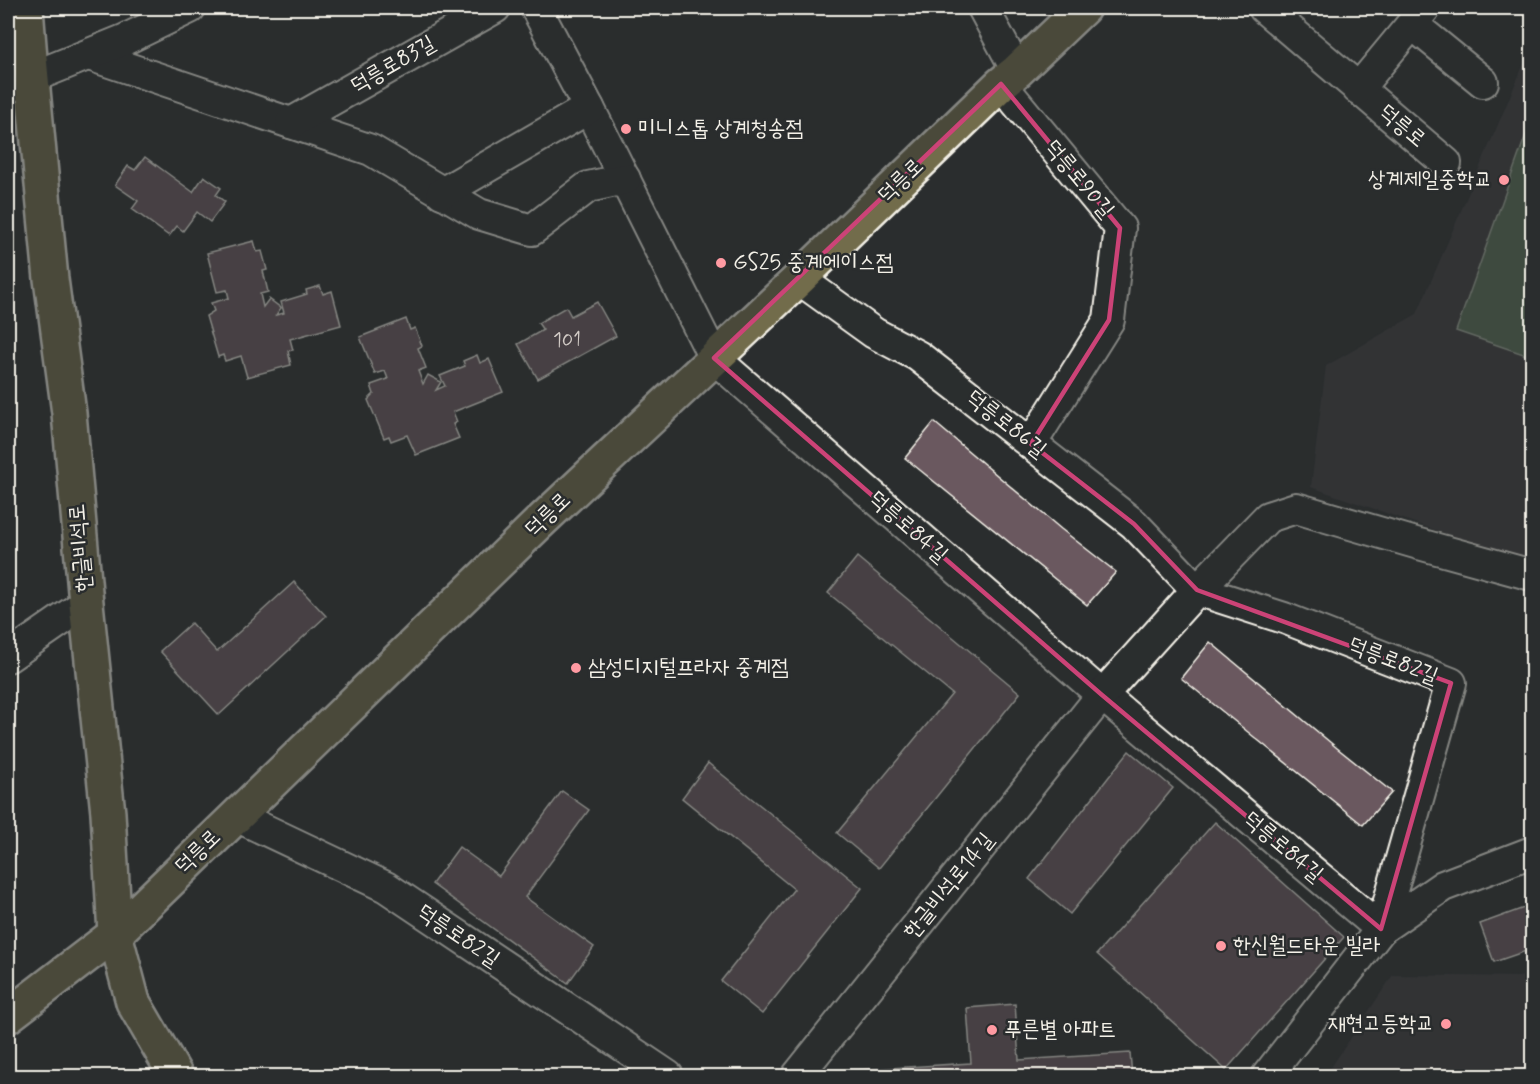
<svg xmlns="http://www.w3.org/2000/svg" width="1540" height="1084" font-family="Mynerve,'Poor Story',sans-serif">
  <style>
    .built { fill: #3d3a3d }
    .green { fill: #596d57; stroke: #a6afa0; stroke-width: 1.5 }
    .building { fill: #6a585f; stroke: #f4f1e8; stroke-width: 1.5 }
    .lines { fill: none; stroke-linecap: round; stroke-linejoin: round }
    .minor-casing { stroke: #f4f1e8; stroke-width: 34 }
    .major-casing { stroke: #f4f1e8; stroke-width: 38 }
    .minor { stroke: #2a2d2e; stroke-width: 30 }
    .major { stroke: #726c4b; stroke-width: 33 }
    .marked { fill: none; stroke: #cc4377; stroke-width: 4.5; stroke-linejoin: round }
    .poi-dot { fill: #ff9aa2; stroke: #2a2d2e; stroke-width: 2 }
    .labels { text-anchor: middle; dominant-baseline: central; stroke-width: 5; stroke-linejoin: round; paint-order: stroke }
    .number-label { font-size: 20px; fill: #d2cbc6 }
    .street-label { font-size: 22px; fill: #f4f1e8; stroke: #2a2d2e }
    .poi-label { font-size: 22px; fill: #f4f1e8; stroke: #2a2d2e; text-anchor: start }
  </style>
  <rect width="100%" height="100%" fill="#2a2d2e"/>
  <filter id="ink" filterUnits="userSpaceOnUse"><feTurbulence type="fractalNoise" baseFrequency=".0167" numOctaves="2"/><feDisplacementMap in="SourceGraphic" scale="12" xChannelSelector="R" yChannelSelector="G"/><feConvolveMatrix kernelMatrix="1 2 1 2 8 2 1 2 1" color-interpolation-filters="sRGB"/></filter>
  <g filter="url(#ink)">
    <g class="built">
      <polygon points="1532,45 1532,551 1519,559 1311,487 1326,366 1417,314"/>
      <polygon points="1393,975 1518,977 1532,975 1532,1076 1336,1076 1328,1072"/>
    </g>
    <polygon class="green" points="1528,129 1532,130 1532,357 1456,331"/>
    <g class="building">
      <polygon points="145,157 193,192 204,176 221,188 216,195 225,202 210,222 197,212 183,231 177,226 169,236 132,209 138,201 115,185 128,166 135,170"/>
      <polygon points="254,241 257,252 262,251 267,270 263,271 268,292 260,294 263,307 269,299 281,308 276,315 284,313 281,302 307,294 306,290 320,286 323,294 332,291 341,325 290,339 293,350 288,351 291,365 247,377 241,356 225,361 223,355 218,357 206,316 214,311 211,303 229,298 227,290 217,292 207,253"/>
      <polygon points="597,302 616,336 538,379 518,344 543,330 538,323 566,307 571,316"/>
      <polygon points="406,319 410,330 415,328 422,346 418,348 426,368 418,371 423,384 428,375 441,382 436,390 445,386 440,376 465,366 463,361 477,355 480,363 489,359 503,392 453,412 457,422 453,424 459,438 416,455 407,435 391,441 389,436 384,438 368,400 374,394 371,385 388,379 385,371 375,374 360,337"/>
      <polygon points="934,422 1061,529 1116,572 1087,605 905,458"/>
      <polygon points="857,557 1020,693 879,868 837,833 952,694 828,593"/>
      <polygon points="294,582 326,616 219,715 160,651 191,623 217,652"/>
      <polygon points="1210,642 1337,748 1392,792 1363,825 1181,678"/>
      <polygon points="1129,751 1173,788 1070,914 1029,879"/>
      <polygon points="708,763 862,888 762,1014 721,981 794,889 682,798"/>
      <polygon points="562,791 589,810 525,897 594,947 568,983 432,884 459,847 499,876"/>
      <polygon points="1215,822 1344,937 1226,1070 1097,954"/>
      <polygon points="1532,905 1532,949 1494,962 1480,924"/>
      <polygon points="1015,1004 1019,1060 1130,1053 1132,1076 859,1076 859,1070 971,1063 967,1008"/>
    </g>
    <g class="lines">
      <defs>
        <g id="minor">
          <polyline points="536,8 589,108 714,358 1102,695 1381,929"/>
          <polyline points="983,8 1017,71"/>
          <polyline points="1264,8 1446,163"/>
          <polyline points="1412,24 1483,82"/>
          <polyline points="89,55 371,150 479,214 532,230 588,187 625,179"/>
          <polyline points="1001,84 1120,228 1109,320 1031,444"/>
          <polyline points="8,87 124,40 190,8"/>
          <polyline points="1358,89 1425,8"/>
          <polyline points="291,123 495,8"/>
          <polyline points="442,193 589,108"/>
          <polyline points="799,279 874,333 918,356 1134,524 1197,590 1284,618 1451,683 1381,929"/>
          <polyline points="8,657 86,603"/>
          <polyline points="236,816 386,887 668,1076"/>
          <polyline points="797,1076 1102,695 1197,590 1268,517 1296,508 1419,544 1532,575"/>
          <polyline points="1267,1076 1381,929 1443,886 1532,852"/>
        </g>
        <g id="major">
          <polyline points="26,8 30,58 51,279 69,413 86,603 108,813 115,934 133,1002 176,1076"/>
          <polyline points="8,1016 115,934 538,524 799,279 1001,84 1017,71 1083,8"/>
        </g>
      </defs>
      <use href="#minor" class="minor-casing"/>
      <use href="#major" class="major-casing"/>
      <use href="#minor" class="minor"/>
      <use href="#major" class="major"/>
    </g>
  </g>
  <path d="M0 0H1540V1084H0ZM1001,84l119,144 -11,92 -78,124 103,80 63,66 254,93 -70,246 -279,-234 -388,-337z" fill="#2a2d2e" fill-opacity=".55" fill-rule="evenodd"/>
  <path class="marked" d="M1001,84l119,144 -11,92 -78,124 103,80 63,66 254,93 -70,246 -279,-234 -388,-337z"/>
  <g class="poi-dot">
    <circle cx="626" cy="129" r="6"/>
    <circle cx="1504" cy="180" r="6"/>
    <circle cx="721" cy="263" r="6"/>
    <circle cx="576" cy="668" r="6"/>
    <circle cx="1221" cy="946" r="6"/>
    <circle cx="1446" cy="1024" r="6"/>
    <circle cx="992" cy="1030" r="6"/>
  </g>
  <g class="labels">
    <g class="number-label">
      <text x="567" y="340">101</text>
    </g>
    <g class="street-label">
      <text transform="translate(393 65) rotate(-30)">덕릉로83길</text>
      <text transform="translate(1402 126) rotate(40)">덕릉로</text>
      <text transform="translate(1079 179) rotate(50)">덕릉로90길</text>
      <text transform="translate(901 181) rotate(-44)">덕릉로</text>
      <text transform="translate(1006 424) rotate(38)">덕릉로86길</text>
      <text transform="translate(548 515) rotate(-44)">덕릉로</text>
      <text transform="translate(908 527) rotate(41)">덕릉로84길</text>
      <text transform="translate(81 548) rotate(-95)">한글비석로</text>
      <text transform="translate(1393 661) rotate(21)">덕릉로82길</text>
      <text transform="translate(1283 847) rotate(40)">덕릉로84길</text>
      <text transform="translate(198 852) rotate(-44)">덕릉로</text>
      <text transform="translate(949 886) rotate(-51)">한글비석로14길</text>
      <text transform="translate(458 936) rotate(34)">덕릉로82길</text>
    </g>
    <g class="poi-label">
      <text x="638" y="129">미니스톱 상계청송점</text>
      <text x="1492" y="180" text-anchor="end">상계제일중학교</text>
      <text x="733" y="263">GS25 중계에이스점</text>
      <text x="588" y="668">삼성디지털프라자 중계점</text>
      <text x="1233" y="946">한신월드타운 빌라</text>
      <text x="1434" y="1024" text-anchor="end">재현고등학교</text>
      <text x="1004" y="1030">푸른별 아파트</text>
    </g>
  </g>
  <rect width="1540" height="1084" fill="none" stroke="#2a2d2e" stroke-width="30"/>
  <rect x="15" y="15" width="1510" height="1054" fill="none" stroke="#f4f1e8" stroke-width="2" filter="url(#ink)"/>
</svg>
